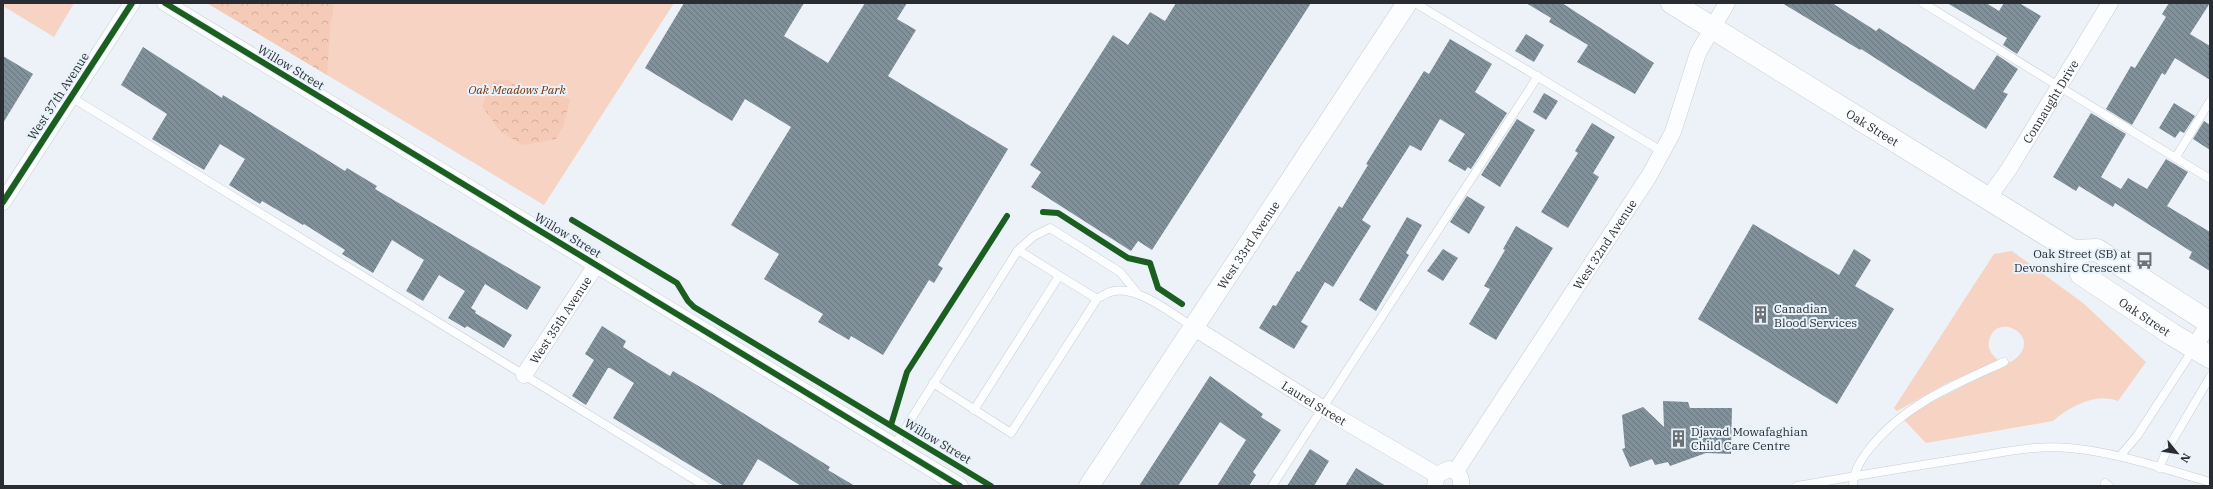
<svg xmlns="http://www.w3.org/2000/svg" width="2213" height="489" font-family="'IBM Plex Serif',serif">
  <style>
    .green { fill: #f6d3c3 }
    .forest { fill: url(#forest-crowns) }
    .building { fill: url(#building-back-hatch) }
    .lines { fill: none; stroke-linecap: round; stroke-linejoin: round }
    .service-casing { stroke: #c9cdd1; stroke-width: 9 }
    .minor-casing { stroke: #c9cdd1; stroke-width: 17 }
    .tertiary-casing { stroke: #c9cdd1; stroke-width: 21 }
    .secondary-casing { stroke: #c9cdd1; stroke-width: 23 }
    .service { stroke: #fcfdfe; stroke-width: 8 }
    .minor { stroke: #fcfdfe; stroke-width: 16 }
    .tertiary { stroke: #fcfdfe; stroke-width: 20 }
    .secondary { stroke: #fcfdfe; stroke-width: 22 }
    .cycleway-casing { stroke: #e8f2fb; stroke-width: 8 }
    .cycleway { stroke: #1b5e20; stroke-width: 6 }
    .labels { text-anchor: middle; dominant-baseline: central; stroke-width: 4; stroke-linejoin: round; paint-order: stroke }
    .street-label { font-size: 12px; fill: #292d31; stroke: #e8f2fb }
    .park-label { font-size: 12px; font-style: italic; fill: #783101; stroke: #e8f2fb }
    .poi-label { font-size: 12px; fill: #292d31; stroke: #e8f2fb; text-anchor: start }
  </style>
  <defs>
    <pattern id="forest-crowns" width="20" height="18" patternUnits="userSpaceOnUse"><rect width="20" height="18" fill="#f5cab7"/><path d="M2 6a3 3 0 1 1 6 0M12 15a3 3 0 1 1 6 0" fill="none" stroke="#d2ae9e"/></pattern>
    <pattern id="building-back-hatch" width="6" height="6" patternUnits="userSpaceOnUse"><rect width="6" height="6" fill="#81919b"/><path d="M-1 5l2 2M0 0l6 6M5-1l2 2" fill="none" stroke="#6a777f"/></pattern>
  </defs>
  <rect width="100%" height="100%" fill="#ecf2f7"/>
  <g class="green">
    <polygon points="3,3 74,3 54,37 3,6"/>
    <polygon points="207,3 674,3 544,205"/>
    <path d="M2012,251l71,52 63,59 -28,39c-22,-9 -49,6 -65,20l-127,22 -22,-23 18,-13 92,-47c31,-24 -19,-50 -25,-19 -2,8 3,14 9,19l-53,24 -48,27 -3,-3 100,-154z"/>
  </g>
  <g class="forest">
    <polygon points="207,3 334,3 330,26 327,75"/>
    <path d="M508,80c10,7 22,16 34,17 13,2 12,-5 28,2l-6,26 -8,14 -34,6 -22,-14 -18,-25 10,-25z"/>
  </g>
  <g class="building">
    <polygon points="684,3 804,3 784,36 828,63 865,3 907,3 897,19 916,30 888,76 1008,149 938,265 943,268 934,283 929,280 883,355 851,336 849,340 818,322 823,314 764,279 779,254 731,225 791,127 745,99 732,121 645,68"/>
    <polygon points="1176,3 1311,3 1152,250 1138,241 1131,251 1031,187 1041,172 1030,165 1113,35 1128,45 1150,12 1165,21"/>
    <polygon points="1526,3 1562,3 1654,63 1635,94 1577,62 1588,45 1549,22 1551,18"/>
    <polygon points="1782,3 1832,3 1876,31 1879,28 1974,90 1997,55 2018,69 2003,92 2008,94 1986,129 1861,49 1860,50"/>
    <polygon points="1947,3 1986,3 1999,11 2004,3 2019,3 2041,16 2017,54 2003,45 2007,38"/>
    <polygon points="2169,3 2210,3 2190,34 2210,46 2210,80 2175,58 2165,75 2162,73 2132,125 2106,109 2131,66 2135,68 2166,17 2162,14"/>
    <polygon points="1526,34 1544,45 1534,62 1515,51"/>
    <polygon points="1450,39 1492,64 1475,92 1507,113 1471,169 1468,167 1465,171 1448,161 1465,134 1440,119 1421,151 1410,145 1362,220 1371,226 1354,253 1333,287 1325,282 1301,322 1308,326 1294,349 1259,328 1273,305 1276,306 1297,271 1299,272 1339,206 1342,208 1368,165 1366,164 1424,71 1429,74"/>
    <polygon points="143,47 222,98 223,95 345,171 347,168 377,186 375,189 541,287 527,310 485,284 471,308 476,311 475,313 512,335 504,348 467,326 465,328 448,318 465,291 439,275 423,301 406,291 424,260 392,240 373,273 342,254 345,250 304,224 303,225 262,201 260,204 229,185 245,159 220,144 204,170 152,139 167,114 121,85"/>
    <polygon points="3,56 33,74 3,123"/>
    <polygon points="1544,93 1558,101 1546,120 1533,112"/>
    <polygon points="2174,103 2195,116 2184,133 2180,131 2175,138 2159,128"/>
    <polygon points="2091,113 2126,134 2101,177 2121,189 2128,178 2147,189 2166,159 2188,172 2167,206 2210,232 2210,271 2189,258 2192,252 2115,203 2113,207 2079,186 2076,191 2053,177"/>
    <polygon points="1517,119 1535,130 1500,187 1481,175"/>
    <polygon points="2204,121 2210,125 2210,150 2193,139"/>
    <polygon points="1592,123 1615,137 1593,173 1599,177 1568,228 1541,212 1578,153 1575,151"/>
    <polygon points="1467,196 1485,207 1469,234 1450,222"/>
    <polygon points="1407,217 1422,225 1406,253 1409,255 1376,311 1359,300"/>
    <polygon points="1753,224 1839,275 1854,249 1871,260 1855,286 1894,309 1837,404 1698,319"/>
    <polygon points="1516,226 1553,248 1496,340 1469,324 1490,289 1484,286 1505,250 1503,249"/>
    <polygon points="1443,249 1458,258 1443,281 1427,271"/>
    <polygon points="602,326 626,341 623,347 670,376 673,371 714,395 830,467 828,470 855,486 801,486 758,459 742,486 724,486 613,418 634,383 610,368 608,368 586,405 572,396 594,360 585,354"/>
    <polygon points="1210,376 1263,414 1261,417 1281,430 1253,472 1256,475 1249,486 1217,486 1246,440 1220,422 1178,486 1139,486"/>
    <polygon points="1663,401 1688,402 1690,408 1732,408 1731,454 1706,453 1670,466 1668,462 1655,465 1652,459 1630,467 1622,449 1625,448 1622,415 1643,407 1664,427"/>
    <polygon points="1310,449 1329,461 1314,486 1287,486"/>
    <polygon points="1356,468 1386,486 1345,486"/>
  </g>
  <g class="lines">
    <defs>
      <g id="service">
        <polyline points="1415,3 1663,152"/>
        <polyline points="1923,3 2210,179"/>
        <polyline points="71,97 705,486"/>
        <polyline points="2176,157 2210,101"/>
        <polyline points="1018,250 1034,236 1050,228 1120,272 1138,294"/>
        <path d="M933,383l78,50 86,-134c5,-3 11,-7 17,-8 24,-5 60,24 79,36"/>
        <polyline points="974,410 1059,276"/>
        <polyline points="894,446 1018,250 1097,299"/>
        <polyline points="2120,456 2137,436 2194,348"/>
        <polyline points="2159,468 2167,450 2210,377"/>
        <polyline points="2105,483 2109,486"/>
        <polyline points="1272,486 1538,76"/>
        <path d="M1797,486c59,-10 117,-20 176,-29 32,-5 64,-12 96,-9 48,4 95,21 141,34"/>
        <path d="M1853,486c0,-14 8,-27 17,-38 35,-44 84,-63 134,-86"/>
      </g>
      <g id="minor">
        <polyline points="165,3 960,486"/>
        <path id="s1" d="M1988,198l21,-29 101,-166"/>
        <polyline points="3,202 132,3"/>
        <path id="s2" d="M1193,327l129,81 115,67"/>
        <polyline points="2194,348 2210,321"/>
        <path id="s3" d="M524,375l72,-110"/>
        <path id="s4" d="M1456,471l193,-295 24,-44 25,-79 29,-50"/>
        <path d="M1435,486l2,-11 12,-6c9,2 13,8 12,17"/>
      </g>
      <g id="tertiary">
        <path id="s5" d="M1089,486l318,-483"/>
      </g>
      <g id="secondary">
        <path id="s6" d="M1672,3l401,248 24,-1 113,73"/>
        <path id="s7" d="M2073,251l8,23 92,61 37,22"/>
      </g>
    </defs>
    <use href="#service" class="service-casing"/>
    <use href="#minor" class="minor-casing"/>
    <use href="#tertiary" class="tertiary-casing"/>
    <use href="#secondary" class="secondary-casing"/>
    <use href="#service" class="service"/>
    <use href="#minor" class="minor"/>
    <use href="#tertiary" class="tertiary"/>
    <use href="#secondary" class="secondary"/>
    <defs>
      <g id="cycleway">
        <polyline points="165,3 960,486"/>
        <polyline points="3,202 132,3"/>
        <polyline points="1043,212 1058,213 1128,258 1150,263 1158,288 1182,304"/>
        <polyline points="572,220 677,283 688,301 694,307 991,486"/>
        <polyline points="891,425 907,372 1007,216"/>
      </g>
    </defs>
    <use href="#cycleway" class="cycleway-casing"/>
    <use href="#cycleway" class="cycleway"/>
  </g>
  <defs>
    <symbol id="bus-bare" viewBox="-9 -9 18 18"><path d="M-5-6H5V4H4V6H2V4H-2V6H-4V4H-5ZM-3.5-4V0h7V-4ZM-3.5 1.2v1.5H-2V1.2ZM2 1.2v1.5H3.5V1.2Z" fill="#6d7276" stroke="#e8f2fb" stroke-width="2.5" paint-order="stroke"/></symbol>
    <symbol id="building-bare" viewBox="-9 -9 18 18"><path d="M-4-6H4V6H1V3H-1V6H-4ZM-2.5-4.3h1.7v1.8h-1.7ZM.8-4.3h1.7v1.8H.8ZM-2.5-1h1.7V.8h-1.7ZM.8-1h1.7V.8H.8Z" fill="#6d7276" stroke="#e8f2fb" stroke-width="2.5" paint-order="stroke"/></symbol>
  </defs>
  <g fill-rule="evenodd">
    <use href="#bus-bare" x="2132" y="248" width="25" height="25"/>
    <use href="#building-bare" x="1748" y="302" width="25" height="25"/>
    <use href="#building-bare" x="1666" y="426" width="25" height="25"/>
  </g>
  <g class="labels">
    <g class="street-label">
      <text transform="translate(291 67) rotate(31)">Willow Street</text>
      <text transform="translate(58 96) rotate(-57)">West 37th Avenue</text>
      <text stroke="none"><textPath href="#s1" startOffset="115">Connaught Drive</textPath></text>
      <text stroke="none"><textPath href="#s6" startOffset="236">Oak Street</textPath></text>
      <text transform="translate(568 235) rotate(31)">Willow Street</text>
      <text stroke="none"><textPath href="#s5" startOffset="289">West 33rd Avenue</textPath></text>
      <text stroke="none"><textPath href="#s4" startOffset="271">West 32nd Avenue</textPath></text>
      <text stroke="none"><textPath href="#s7" startOffset="101">Oak Street</textPath></text>
      <text stroke="none"><textPath href="#s3" startOffset="66">West 35th Avenue</textPath></text>
      <text stroke="none"><textPath href="#s2" startOffset="143">Laurel Street</textPath></text>
      <text transform="translate(938 441) rotate(31)">Willow Street</text>
    </g>
    <g class="park-label">
      <text x="517" y="89">Oak Meadows Park</text>
    </g>
    <g class="poi-label">
      <text x="2131" y="253" text-anchor="end">Oak Street (SB) at<tspan x="2131" dy="14">Devonshire Crescent</tspan></text>
      <text x="1774" y="308">Canadian<tspan x="1774" dy="14">Blood Services</tspan></text>
      <text x="1691" y="431">Djavad Mowafaghian<tspan x="1691" dy="14">Child Care Centre</tspan></text>
    </g>
  </g>
  <rect width="2213" height="489" fill="none" stroke="#292d31" stroke-width="8"/>
  <g transform="translate(2177 453) rotate(120)" stroke="#e8f2fb" stroke-width="3" paint-order="stroke">
  <path d="M0-3L7 15L0 10L-7 15Z" fill="#292d31"/>
  <text y="-6" font-size="11" font-weight="bold" text-anchor="middle" fill="#292d31">N</text>
  </g>
</svg>
